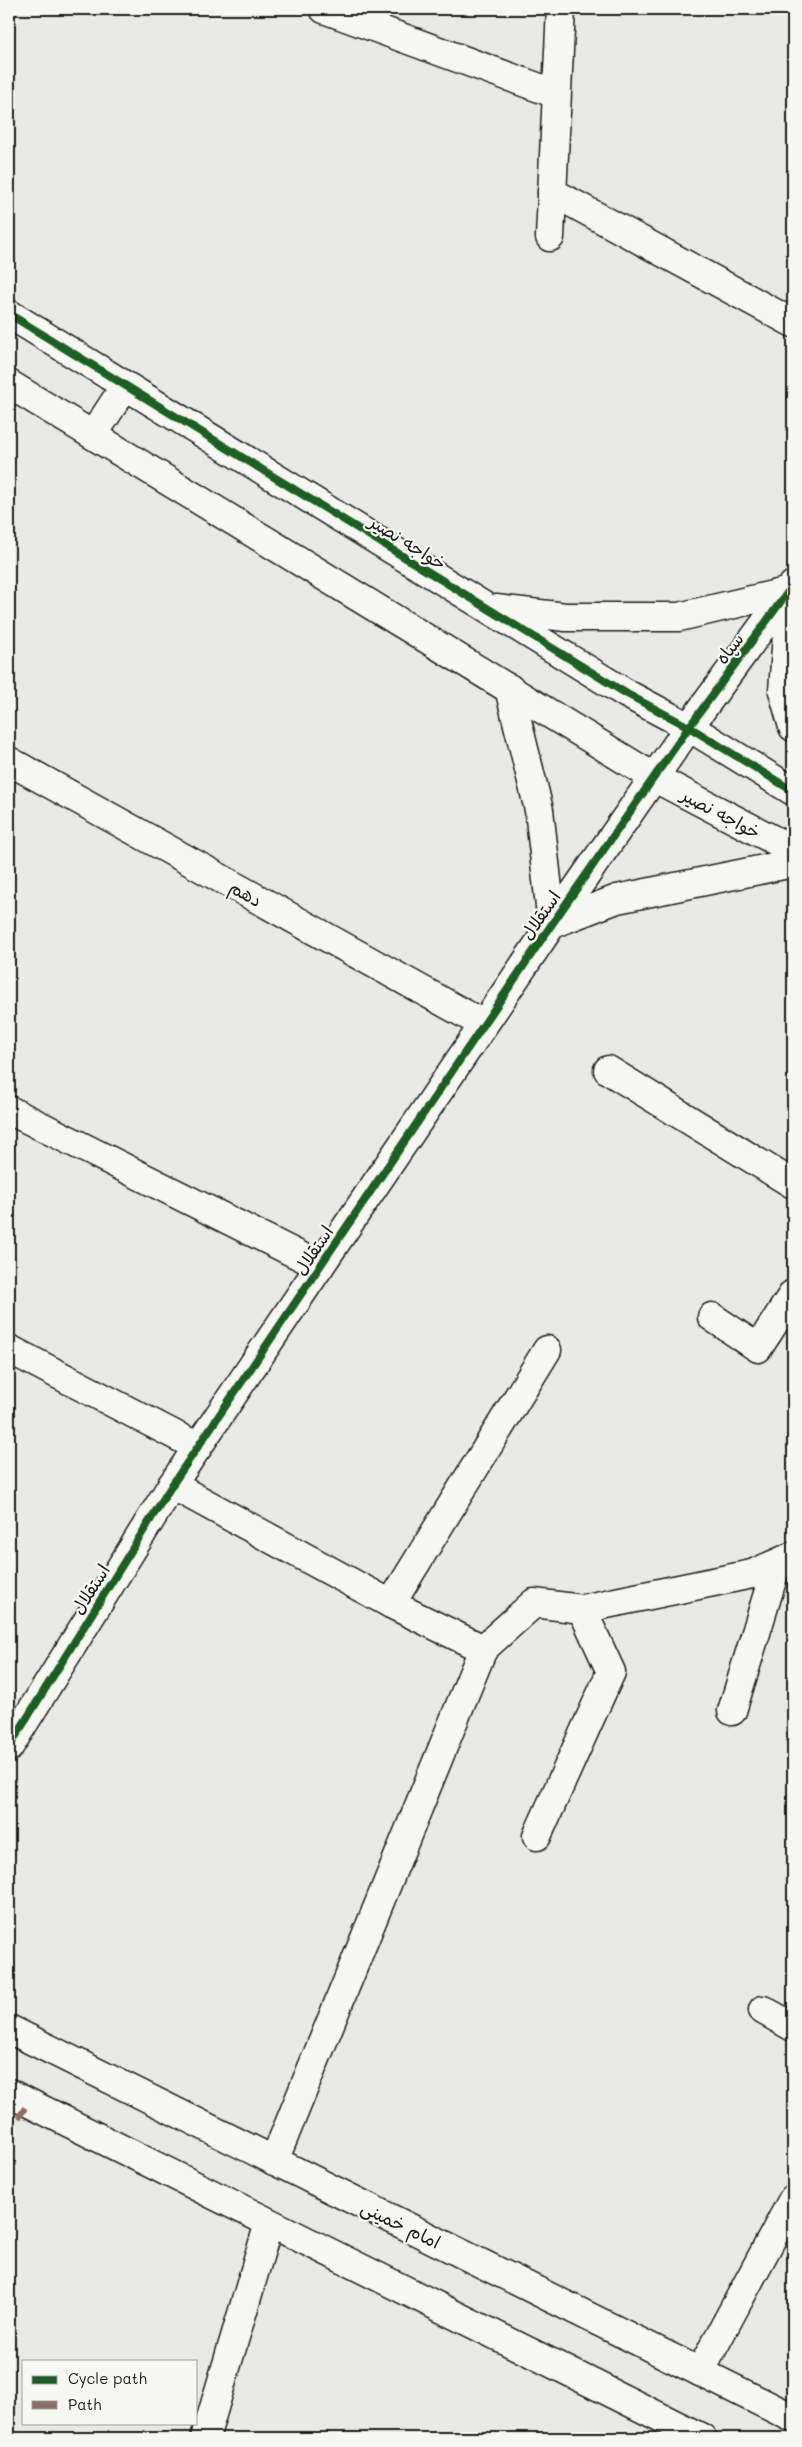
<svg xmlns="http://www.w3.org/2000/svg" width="802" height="2447" font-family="Mali,'Playpen Sans Arabic',sans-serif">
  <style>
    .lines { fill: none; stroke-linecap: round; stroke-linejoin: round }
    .minor-casing { stroke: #1c1c1c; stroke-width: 31 }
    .tertiary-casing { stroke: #1c1c1c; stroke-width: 31 }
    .secondary-casing { stroke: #1c1c1c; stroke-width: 31 }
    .minor { stroke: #f6f6f2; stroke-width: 28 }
    .tertiary { stroke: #f6f6f2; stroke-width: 28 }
    .secondary { stroke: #f6f6f2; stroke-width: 28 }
    .quiet { stroke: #8d6e63; stroke-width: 6; stroke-dasharray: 12 6; stroke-linecap: butt }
    .cycleway-casing { stroke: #f6f6f2; stroke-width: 11 }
    .cycleway { stroke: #1b5e20; stroke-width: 8 }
    .labels { text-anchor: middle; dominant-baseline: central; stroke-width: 4.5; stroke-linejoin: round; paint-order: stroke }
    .street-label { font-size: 18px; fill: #1c1c1c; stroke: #f6f6f2 }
  </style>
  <rect width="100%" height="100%" fill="#e9e9e5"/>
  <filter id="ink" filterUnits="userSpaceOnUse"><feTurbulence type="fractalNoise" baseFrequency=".02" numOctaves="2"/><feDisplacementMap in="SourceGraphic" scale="10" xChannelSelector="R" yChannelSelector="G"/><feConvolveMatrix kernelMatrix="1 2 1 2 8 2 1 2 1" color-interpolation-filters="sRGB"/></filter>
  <g filter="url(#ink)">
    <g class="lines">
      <defs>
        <g id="minor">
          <polyline points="324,9 556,94"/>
          <polyline points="552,192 793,323"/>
          <polyline points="550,237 561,9"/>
          <polyline points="9,761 483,1024"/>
          <polyline points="608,1070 793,1184"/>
          <polyline points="9,1110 320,1266"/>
          <polyline points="712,1317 758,1348 793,1294"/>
          <polyline points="9,1349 198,1447"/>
          <polyline points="172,1485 391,1604 483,1649 274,2161"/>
          <polyline points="391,1604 547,1350"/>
          <polyline points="483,1649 534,1603 582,1609 752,1574 793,1556"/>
          <polyline points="732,1711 777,1564"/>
          <polyline points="537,1836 611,1672 582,1609"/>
          <polyline points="763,2010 793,2027"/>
          <polyline points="700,2372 793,2199"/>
          <polyline points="205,2438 269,2223"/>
        </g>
        <g id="tertiary">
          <polyline points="9,314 627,694 689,727 793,791"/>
          <polyline points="9,384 655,778 793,850"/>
          <polyline points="93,435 125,386"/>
          <polyline points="496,609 566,617 679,617 790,591 783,691 793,727"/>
          <polyline points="509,688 539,810 552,924 617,899 793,863"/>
          <polyline points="9,1747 172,1485 320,1266 552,924 689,727 793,585"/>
        </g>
        <g id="secondary">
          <polyline points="9,2029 793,2418"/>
          <polyline points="9,2093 702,2438"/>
        </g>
      </defs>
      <use href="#minor" class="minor-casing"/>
      <use href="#tertiary" class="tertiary-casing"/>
      <use href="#secondary" class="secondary-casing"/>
      <use href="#minor" class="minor"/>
      <use href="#tertiary" class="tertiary"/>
      <use href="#secondary" class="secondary"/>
      <polyline class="quiet" points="9,2133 28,2103"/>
      <defs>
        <g id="cycleway">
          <polyline points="9,314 627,694 689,727 793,791"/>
          <polyline points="9,1747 172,1485 320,1266 552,924 689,727 793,585"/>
        </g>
      </defs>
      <use href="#cycleway" class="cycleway-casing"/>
      <use href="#cycleway" class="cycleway"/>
    </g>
  </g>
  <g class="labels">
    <g class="street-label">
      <text transform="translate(408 542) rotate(32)">خواجه نصیر</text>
      <text transform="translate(729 648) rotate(-53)">سپاه</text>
      <text transform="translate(721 813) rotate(28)">خواجه نصیر</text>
      <text transform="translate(246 893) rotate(29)">دهم</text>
      <text transform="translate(540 915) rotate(-55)">استقلال</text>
      <text transform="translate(313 1250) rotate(-56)">استقلال</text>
      <text transform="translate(90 1589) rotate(-58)">استقلال</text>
      <text transform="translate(401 2224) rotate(26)">امام خمینی</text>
    </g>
  </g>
  <rect width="802" height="2447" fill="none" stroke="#f6f6f2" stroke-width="30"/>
  <rect x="15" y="15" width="772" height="2417" fill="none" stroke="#1c1c1c" stroke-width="2" filter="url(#ink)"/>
  <rect x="22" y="2360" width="175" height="65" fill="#f6f6f2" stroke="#9f9f9c"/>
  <rect x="32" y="2376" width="25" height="8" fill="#1b5e20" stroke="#9f9f9c"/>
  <text x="68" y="2384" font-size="15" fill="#1c1c1c">Cycle path</text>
  <rect x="32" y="2401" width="25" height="8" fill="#8d6e63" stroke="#9f9f9c"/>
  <text x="68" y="2410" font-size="15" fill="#1c1c1c">Path</text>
</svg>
